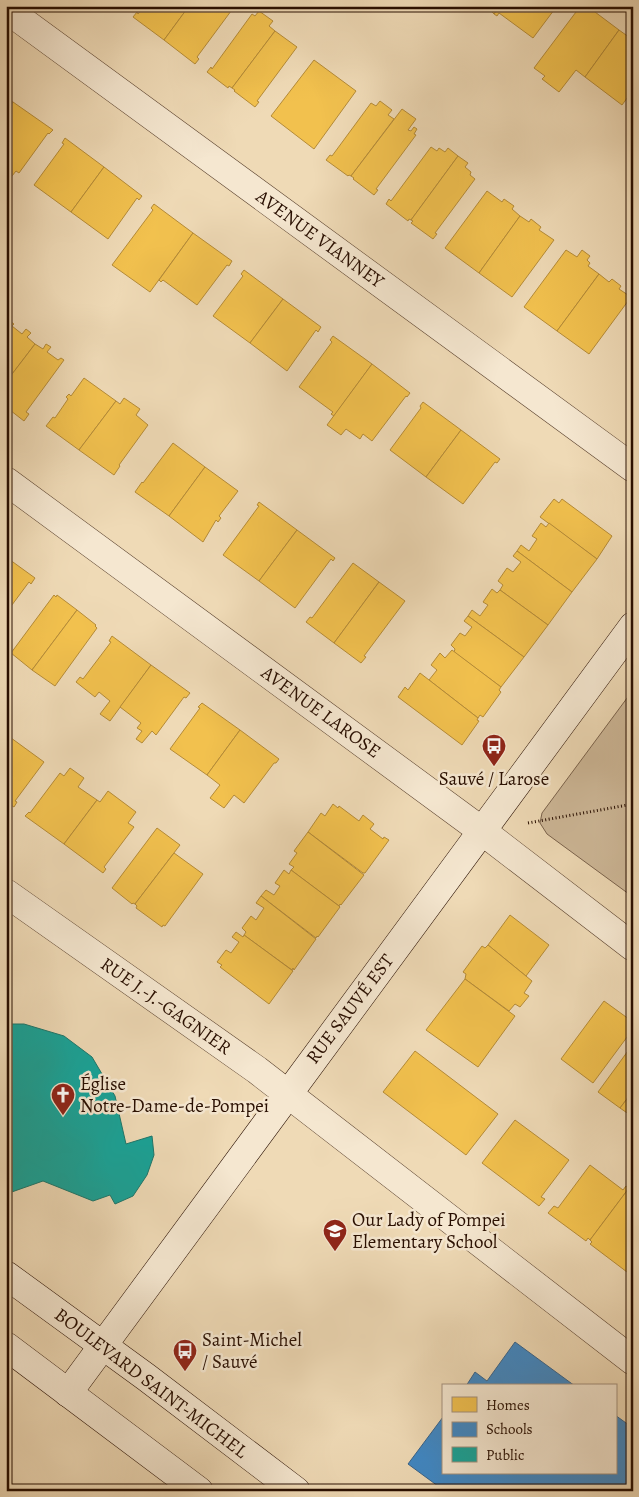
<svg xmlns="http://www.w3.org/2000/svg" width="639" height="1497" font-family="Alegreya,serif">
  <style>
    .green { fill: #cdb797; stroke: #7a624c }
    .homes { fill: #f2c14e; stroke: #b58b37 }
    .schools { fill: #3f88c5; stroke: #38638a }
    .public { fill: #17a398; stroke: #1c766a }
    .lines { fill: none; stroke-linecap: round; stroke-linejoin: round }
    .minor-casing { stroke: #5a412e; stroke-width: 29 }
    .secondary-casing { stroke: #280e00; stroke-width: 29 }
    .path { stroke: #280e00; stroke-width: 3; stroke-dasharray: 1 2.5; stroke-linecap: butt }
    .minor { stroke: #f5e7d0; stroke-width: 28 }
    .secondary { stroke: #f5e7d0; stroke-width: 28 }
    .labels { text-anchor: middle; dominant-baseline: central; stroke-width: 5; stroke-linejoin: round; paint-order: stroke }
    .street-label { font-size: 19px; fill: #280e00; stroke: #f5e7d0 }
    .poi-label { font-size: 19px; fill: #280e00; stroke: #f5e7d0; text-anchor: start }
  </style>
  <rect width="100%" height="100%" fill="#efdab6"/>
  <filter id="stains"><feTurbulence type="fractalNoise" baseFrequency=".004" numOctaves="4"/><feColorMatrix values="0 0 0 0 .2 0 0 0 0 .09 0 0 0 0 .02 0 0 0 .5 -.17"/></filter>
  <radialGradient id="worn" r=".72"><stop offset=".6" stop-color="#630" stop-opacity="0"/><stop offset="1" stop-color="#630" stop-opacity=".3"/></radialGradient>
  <polygon class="green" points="633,690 633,897 547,834 540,823 542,813"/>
  <g class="homes">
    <polygon points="144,6 189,6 164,40 133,17 137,12 138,14"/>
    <polygon points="189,6 234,7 197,57 199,59 195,64 164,40"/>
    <polygon points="490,6 500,6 494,14 492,12 494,9"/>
    <polygon points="500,6 557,6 533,38 499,13 497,16 494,14"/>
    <polygon points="576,6 587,6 619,30 585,77 576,70 559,92 542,79 545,76 534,68 576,12 573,10"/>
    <polygon points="259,11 273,21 269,26 275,31 232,88 229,86 228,88 207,72 211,67 212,69 252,14 255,16"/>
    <polygon points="619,30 633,40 633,90 622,105 585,77"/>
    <polygon points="275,31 297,47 257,101 259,102 255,107 234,91 235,90 232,88"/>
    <polygon points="314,60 356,91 314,149 271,116"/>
    <polygon points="6,97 13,102 6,113"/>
    <polygon points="380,101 392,110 388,115 394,119 351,176 349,175 348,176 326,160 330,155 332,156 371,103 376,106"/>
    <polygon points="13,102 53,130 49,134 48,133 19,173 16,171 8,181 6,180 6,113"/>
    <polygon points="402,109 416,119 408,130 411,131 414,127 417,129 414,134 416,135 376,189 378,190 374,195 353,179 354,178 351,176"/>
    <polygon points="65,138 104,167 71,212 34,185 64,144 62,143"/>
    <polygon points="431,147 437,151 439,148 445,152 448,148 458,156 411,220 409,219 408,221 386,204 389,199 391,201"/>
    <polygon points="458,156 468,163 465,167 471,172 470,175 475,179 435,233 437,234 433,239 411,223 413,221 411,220"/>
    <polygon points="104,167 142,196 139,200 137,198 108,239 71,212"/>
    <polygon points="487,191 502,202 504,199 514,206 512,209 520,216 479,273 445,248"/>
    <polygon points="154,204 193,233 150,292 112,265 153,210 151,208"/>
    <polygon points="520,216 529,222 531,219 541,227 539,230 554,240 512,297 479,273"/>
    <polygon points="193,233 232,261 229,266 227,265 197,305 163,280 161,282 159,280"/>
    <polygon points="566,250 577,257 582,250 590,256 587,260 590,263 588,266 599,274 557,331 524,307"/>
    <polygon points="244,270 283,299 250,343 213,316 243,276 241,274"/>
    <polygon points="599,274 609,282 612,279 621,286 619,289 631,297 589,354 557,331"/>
    <polygon points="283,299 321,327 318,332 316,330 287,371 250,343"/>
    <polygon points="10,321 14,324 12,326 22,334 26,329 31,333 27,337 35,344 6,382 6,327"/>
    <polygon points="333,336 372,364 334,416 331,414 333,412 299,387 332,342 330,340"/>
    <polygon points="35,344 43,349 46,344 51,347 47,352 58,360 61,358 64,360 26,412 29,414 24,421 6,407 6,382"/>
    <polygon points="372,364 410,393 407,397 406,396 372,441 363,434 360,439 346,429 341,435 327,425"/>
    <polygon points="84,378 116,401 79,450 46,426 53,417 55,418 68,399 66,397 69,394 71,396"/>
    <polygon points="124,398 140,409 136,415 148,425 119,465 120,466 114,475 79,450 116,401 120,404"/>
    <polygon points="423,402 461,430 426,477 390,450 421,408 420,406"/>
    <polygon points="461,430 500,459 497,463 495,462 463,504 426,477"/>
    <polygon points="173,443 205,467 169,516 135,492 142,482 143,483"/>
    <polygon points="205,467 238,491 219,516 221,518 218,522 216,520 203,542 169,516"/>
    <polygon points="554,499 559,503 562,499 612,536 597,559 540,517"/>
    <polygon points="259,502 297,530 259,581 223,555 259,506 257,505"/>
    <polygon points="541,523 546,527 549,523 597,559 572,592 517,551 521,545 529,551 537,539 532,536"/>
    <polygon points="297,530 335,558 333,561 331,559 295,608 259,581"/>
    <polygon points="517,551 572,592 548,625 500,590 503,585 498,581 507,568 513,572 521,562 513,556"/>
    <polygon points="6,557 35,578 31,584 29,582 6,613"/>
    <polygon points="353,563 379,582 334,643 306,622 310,617 312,618"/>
    <polygon points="379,582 405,601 364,656 366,657 361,663 334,643"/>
    <polygon points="492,589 497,593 500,590 548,625 524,657 468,616 472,610 480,616 488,605 483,602"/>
    <polygon points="54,595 56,597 57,595 77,610 32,670 11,653"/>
    <polygon points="77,610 96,625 95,626 97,628 55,686 32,670"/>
    <polygon points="468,616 524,657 501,687 454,652 455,649 451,645 460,633 465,636 472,627 464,621"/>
    <polygon points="112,636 151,665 110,721 100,714 110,701 99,692 95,697 76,682 80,677 83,679 111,642 109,641"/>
    <polygon points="452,650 501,687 499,690 501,692 483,717 480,715 478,718 429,680 437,670 431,665 440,653 445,658"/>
    <polygon points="151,665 190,693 186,698 184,697 156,735 152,731 142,743 136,739 142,731 137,728 141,723 120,707"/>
    <polygon points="420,673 478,718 477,720 479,721 462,745 398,697 405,687 408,690"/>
    <polygon points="202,703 240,730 207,775 170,749 200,708 198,707"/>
    <polygon points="240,730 279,759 276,763 274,763 244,803 234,795 224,808 210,798 220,785 207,775"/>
    <polygon points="7,735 44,762 15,801 17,802 14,807 6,802"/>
    <polygon points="70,768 84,778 78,787 97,800 64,844 25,816 29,812 30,813 60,773 64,776"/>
    <polygon points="108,791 136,812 128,823 134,827 104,867 106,869 103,873 64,844 97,800 100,802"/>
    <polygon points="333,804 338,808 339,806 359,821 363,815 374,824 370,829 383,839 384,837 389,840 365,873 363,873 308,832 321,813 325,816"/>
    <polygon points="157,828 180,845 135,904 133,903 132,904 112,888"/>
    <polygon points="308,832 364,875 341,905 340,904 339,906 291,870 294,867 289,864 297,853 294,851"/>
    <polygon points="174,853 203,874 165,926 163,925 162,927 136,908 137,906 135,904"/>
    <polygon points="284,870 289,874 291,870 339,906 340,907 318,937 317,936 316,938 261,896 266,890 274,895 280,886 275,883"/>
    <polygon points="261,896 316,939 294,970 293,968 292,970 244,935 246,932 242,928 251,916 256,920 264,908 256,903"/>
    <polygon points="510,915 549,945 526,976 488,945"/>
    <polygon points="236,932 243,937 244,935 293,971 269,1004 220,967 222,965 217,962 226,950 231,953 239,942 232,937"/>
    <polygon points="488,945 532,981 524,993 529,996 520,1007 515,1004 509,1011 465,979 466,974 463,972 482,946 485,948"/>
    <polygon points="465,979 515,1016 478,1067 426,1030"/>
    <polygon points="604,1001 633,1022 633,1029 593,1083 561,1059"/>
    <polygon points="633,1044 633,1091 620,1108 598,1092"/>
    <polygon points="415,1051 498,1114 466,1155 383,1092"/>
    <polygon points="633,1091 633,1117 620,1108"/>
    <polygon points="515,1120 569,1160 541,1197 545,1199 539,1206 482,1163"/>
    <polygon points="590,1165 623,1190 626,1186 629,1188 590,1240 588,1238 586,1241 548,1213 554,1206 558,1208"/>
    <polygon points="629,1188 631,1189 628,1193 633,1197 633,1259 630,1262 633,1264 627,1272 590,1244 592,1242 590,1240"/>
  </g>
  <g class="schools">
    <polygon points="515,1342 575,1386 466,1386 475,1372 487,1381"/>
    <polygon points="615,1415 633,1428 633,1491 441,1491 442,1489 408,1464 443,1417 443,1473 615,1473"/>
  </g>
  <g class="public">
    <polygon points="6,1024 24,1024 64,1036 92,1057 115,1096 126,1144 152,1136 154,1155 147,1175 133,1196 115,1204 110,1195 93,1201 43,1181 6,1194"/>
    <polygon points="6,1481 19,1491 6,1491"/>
  </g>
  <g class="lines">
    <defs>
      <g id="minor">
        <polyline points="6,9 633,468"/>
        <polyline points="6,481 482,831 633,947"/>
        <polyline points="6,893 257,1070 633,1361"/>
      </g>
      <g id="secondary">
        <polyline points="6,1275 146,1377 296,1491"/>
        <polyline points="6,1346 199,1491"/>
        <polyline points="68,1393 633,626"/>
      </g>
    </defs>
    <use href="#minor" class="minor-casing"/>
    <use href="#secondary" class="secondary-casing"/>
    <g class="path">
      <polyline points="528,823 633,804"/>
      <polyline points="6,1423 6,1440"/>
    </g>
    <use href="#minor" class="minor"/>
    <use href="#secondary" class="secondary"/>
  </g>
  <defs>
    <symbol id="bus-pin" viewBox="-11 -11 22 30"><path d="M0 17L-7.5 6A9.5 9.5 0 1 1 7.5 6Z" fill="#8f2418" stroke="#f5e7d0"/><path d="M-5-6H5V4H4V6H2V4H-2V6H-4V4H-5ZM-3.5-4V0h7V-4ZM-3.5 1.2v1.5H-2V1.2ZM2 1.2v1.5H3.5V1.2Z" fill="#fff"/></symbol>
    <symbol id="church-pin" viewBox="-11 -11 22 30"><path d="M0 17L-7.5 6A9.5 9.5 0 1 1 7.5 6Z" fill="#8f2418" stroke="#f5e7d0"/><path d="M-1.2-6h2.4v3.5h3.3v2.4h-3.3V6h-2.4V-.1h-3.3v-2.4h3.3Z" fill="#fff"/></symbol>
    <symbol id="school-pin" viewBox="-11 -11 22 30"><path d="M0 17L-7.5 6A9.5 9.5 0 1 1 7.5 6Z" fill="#8f2418" stroke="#f5e7d0"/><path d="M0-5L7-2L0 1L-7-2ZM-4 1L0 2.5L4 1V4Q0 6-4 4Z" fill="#fff"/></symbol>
  </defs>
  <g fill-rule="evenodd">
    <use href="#bus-pin" x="480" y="732" width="28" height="38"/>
    <use href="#church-pin" x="49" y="1081" width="28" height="38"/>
    <use href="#school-pin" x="321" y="1217" width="28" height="38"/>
    <use href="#bus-pin" x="171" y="1337" width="28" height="38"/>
  </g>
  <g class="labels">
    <g class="street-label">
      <text transform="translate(320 239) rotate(36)">AVENUE VIANNEY</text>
      <text transform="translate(321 712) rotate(36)">AVENUE LAROSE</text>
      <text transform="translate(166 1006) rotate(35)">RUE J.-J.-GAGNIER</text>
      <text transform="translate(350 1009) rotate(-53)">RUE SAUVÉ EST</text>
      <text transform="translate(151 1383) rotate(37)">BOULEVARD SAINT-MICHEL</text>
    </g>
    <g class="poi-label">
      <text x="494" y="779" text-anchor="middle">Sauvé / Larose</text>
      <text x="80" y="1084">Église<tspan x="80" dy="22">Notre-Dame-de-Pompei</tspan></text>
      <text x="352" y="1220">Our Lady of Pompei<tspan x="352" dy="22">Elementary School</tspan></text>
      <text x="202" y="1340">Saint-Michel<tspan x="202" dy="22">/ Sauvé</tspan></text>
    </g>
  </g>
  <rect width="639" height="1497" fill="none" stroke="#efdab6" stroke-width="25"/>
  <rect x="8" y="8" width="624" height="1482" fill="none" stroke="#280e00" stroke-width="2.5"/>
  <rect x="12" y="12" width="614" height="1472" fill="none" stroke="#280e00"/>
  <rect x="442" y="1384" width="175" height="90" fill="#f5e7d0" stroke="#a3907d"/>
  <rect x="452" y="1397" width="25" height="15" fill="#f2c14e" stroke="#a3907d"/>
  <text x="486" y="1410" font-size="15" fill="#280e00">Homes</text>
  <rect x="452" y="1422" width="25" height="15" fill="#3f88c5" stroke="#a3907d"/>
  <text x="486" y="1434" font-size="15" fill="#280e00">Schools</text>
  <rect x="452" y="1447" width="25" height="15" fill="#17a398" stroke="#a3907d"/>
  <text x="486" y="1460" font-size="15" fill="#280e00">Public</text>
  <rect width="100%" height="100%" filter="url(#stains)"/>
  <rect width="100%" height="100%" fill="url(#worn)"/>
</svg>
